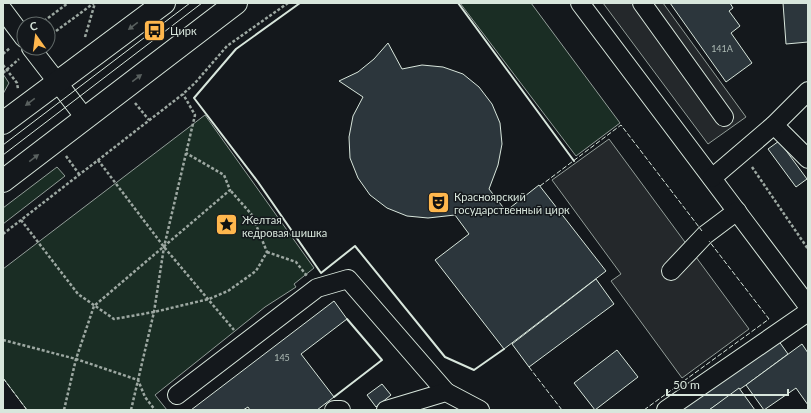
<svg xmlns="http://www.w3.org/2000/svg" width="811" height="413" font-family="Lato,sans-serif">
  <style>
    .green { fill: #1a2d24; stroke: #939e99 }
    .parking { fill: #24282b; stroke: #939e99 }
    .building { fill: #2c363c; stroke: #d8e6dc }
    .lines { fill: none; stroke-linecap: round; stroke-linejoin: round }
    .minor-casing { stroke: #d8e6dc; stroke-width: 20 }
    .highway-casing { stroke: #d8e6dc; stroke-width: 24 }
    .path { stroke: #9da8a2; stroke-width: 2.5; stroke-dasharray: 3 2; stroke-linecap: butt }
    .minor { stroke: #14181c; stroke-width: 18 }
    .highway { stroke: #14181c; stroke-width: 22 }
    .tram { stroke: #d8e6dc; stroke-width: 1 }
    .fence { stroke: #d8e6dc; stroke-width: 1; stroke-dasharray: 5 2; stroke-linecap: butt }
    .wall { stroke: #d8e6dc; stroke-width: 2 }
    .oneway { fill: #59605f }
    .labels { text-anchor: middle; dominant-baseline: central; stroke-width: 3; stroke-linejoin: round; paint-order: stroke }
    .number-label { font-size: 9px; fill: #adbab4 }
    .poi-label { font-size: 11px; fill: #d8e6dc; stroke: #14181c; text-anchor: start }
  </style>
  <rect width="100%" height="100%" fill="#14181c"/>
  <g class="green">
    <polygon points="460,3 531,3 620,123 576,156"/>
    <polygon points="3,74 9,83 3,94"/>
    <polygon points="205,115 314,268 294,284 296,287 265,307 155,395 167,410 27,410 3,378 3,269"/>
    <polygon points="57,167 65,176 3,224 3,208"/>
  </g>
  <g class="parking">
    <polygon points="603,3 663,3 746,117 708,144"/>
    <polygon points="609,139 749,329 682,378 611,281 621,274 552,180"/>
  </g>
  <g class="building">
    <polygon points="670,3 730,3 733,8 729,11 740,26 731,33 752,63 726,82"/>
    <polygon points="783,3 808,3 808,42 786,44"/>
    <polygon points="388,43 402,69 422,65 443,67 463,74 479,87 492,104 500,123 502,144 498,165 489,189 506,211 539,185 606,271 504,349 435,260 469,234 455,215 428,218 407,216 387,208 370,195 358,178 350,158 349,137 353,116 363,97 339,81 358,72 374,59"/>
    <polygon points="779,141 807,179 796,187 768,149"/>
    <polygon points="596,279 614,304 529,367 512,344"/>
    <polygon points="334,301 347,319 301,354 334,397 317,410 250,410 248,407 243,410 191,410"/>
    <polygon points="778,340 788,354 746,385 709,410 679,410"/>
    <polygon points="802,344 808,353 808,405 796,388 764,410 746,385"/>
    <polygon points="617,350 638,377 595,410 574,383"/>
    <polygon points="382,384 391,395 376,407 367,395"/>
    <polygon points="739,388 755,410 709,410"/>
  </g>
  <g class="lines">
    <defs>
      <g id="minor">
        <polyline points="580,3 808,306"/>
        <polyline points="642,3 724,117"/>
        <polyline points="3,10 24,38"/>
        <polyline points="31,48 85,118"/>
        <polyline points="774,125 808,159"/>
        <polyline points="712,178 774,125 808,91"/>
        <polyline points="671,271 705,235 737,211"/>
        <polyline points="177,395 317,288 348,279 446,392"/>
        <polyline points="334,410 341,410"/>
        <polyline points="386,410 446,392 480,410"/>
        <polyline points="666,410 808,312"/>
      </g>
      <g id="highway">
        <polyline points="3,123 164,3"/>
        <polyline points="3,181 236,3"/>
      </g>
    </defs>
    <use href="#minor" class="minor-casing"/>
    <use href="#highway" class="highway-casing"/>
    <g class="path">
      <polyline points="40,24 68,3"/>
      <polyline points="48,37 94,3"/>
      <polyline points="85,37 95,3"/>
      <polyline points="3,54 10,48"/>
      <polyline points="3,65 17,83 18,89"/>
      <polyline points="3,73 19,59"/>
      <polyline points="135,103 149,120"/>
      <polyline points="66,156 79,174"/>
      <polyline points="98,160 164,247 234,330"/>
      <polyline points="752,167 808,249"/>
      <polyline points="21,220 78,294 114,319 154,312 209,299 228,291 256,271 267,252 252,215 230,190"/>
      <polyline points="3,234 183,94 195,83 227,46 288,3"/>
      <polyline points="267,252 296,262 307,276"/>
      <polyline points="3,340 76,359 138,380 145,397 155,410"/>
      <polyline points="64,410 76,359 94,306 230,190 224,175 186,153"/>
      <polyline points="131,410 154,312 164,247 195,115 183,94"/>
    </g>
    <use href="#minor" class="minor"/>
    <use href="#highway" class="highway"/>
    <g class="tram">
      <polyline points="3,145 190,3"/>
      <polyline points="3,155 202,3"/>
    </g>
    <g class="fence">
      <polyline points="540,186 621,125 702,231"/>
      <polyline points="529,367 562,410"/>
      <polyline points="3,378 27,410"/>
      <polyline points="644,410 769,319 709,241"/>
    </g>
    <g class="wall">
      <polyline points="300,3 236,49 194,98 258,182 321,273 355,246 445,357 474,370 504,349"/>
      <polyline points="458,3 574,161"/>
      <polyline points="334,397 382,360 347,319"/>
    </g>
  </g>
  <defs><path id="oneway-solid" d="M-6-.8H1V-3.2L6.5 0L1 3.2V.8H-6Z"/></defs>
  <g class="oneway">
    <use href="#oneway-solid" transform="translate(133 26) rotate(143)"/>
    <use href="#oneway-solid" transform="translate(137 78) rotate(-37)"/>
    <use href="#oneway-solid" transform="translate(30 102) rotate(143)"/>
    <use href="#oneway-solid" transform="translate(34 158) rotate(-37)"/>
  </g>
  <defs>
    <symbol id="bus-square" viewBox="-11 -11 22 22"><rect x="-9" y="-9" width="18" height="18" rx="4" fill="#ffb74d" stroke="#14181c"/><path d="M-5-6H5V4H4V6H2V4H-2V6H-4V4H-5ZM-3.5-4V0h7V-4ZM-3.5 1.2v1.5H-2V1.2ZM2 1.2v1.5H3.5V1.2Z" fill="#111"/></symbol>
    <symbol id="theatre-square" viewBox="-11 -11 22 22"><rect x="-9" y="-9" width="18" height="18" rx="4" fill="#ffb74d" stroke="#14181c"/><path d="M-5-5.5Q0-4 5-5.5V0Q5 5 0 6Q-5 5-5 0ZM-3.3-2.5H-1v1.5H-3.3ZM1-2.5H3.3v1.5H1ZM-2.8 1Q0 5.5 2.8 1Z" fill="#111"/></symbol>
    <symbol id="sight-square" viewBox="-11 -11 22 22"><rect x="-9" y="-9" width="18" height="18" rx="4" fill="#ffb74d" stroke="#14181c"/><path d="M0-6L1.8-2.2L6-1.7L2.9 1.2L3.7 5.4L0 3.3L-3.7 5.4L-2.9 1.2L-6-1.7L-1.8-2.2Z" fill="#111"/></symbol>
  </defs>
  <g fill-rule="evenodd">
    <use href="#bus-square" x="142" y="18" width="25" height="25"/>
    <use href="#theatre-square" x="426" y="190" width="25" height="25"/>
    <use href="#sight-square" x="214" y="212" width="25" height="25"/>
  </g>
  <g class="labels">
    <g class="number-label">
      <text x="722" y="48">141А</text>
      <text x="282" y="357">145</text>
    </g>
    <g class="poi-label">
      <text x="170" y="30">Цирк</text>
      <text x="454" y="196">Красноярский<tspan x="454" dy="13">государственный цирк</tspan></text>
      <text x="242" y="219">Желтая<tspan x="242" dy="13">кедровая шишка</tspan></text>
    </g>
  </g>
  <rect width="811" height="413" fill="none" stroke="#d8e6dc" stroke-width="8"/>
  <g transform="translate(36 36) rotate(346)"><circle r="19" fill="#14181c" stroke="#626a69"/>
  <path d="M0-3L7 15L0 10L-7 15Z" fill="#ffb74d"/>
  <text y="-6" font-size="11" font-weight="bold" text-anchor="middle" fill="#d8e6dc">С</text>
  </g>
  <path d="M667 389v6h121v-6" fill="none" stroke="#d8e6dc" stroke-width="2"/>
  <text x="673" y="389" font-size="12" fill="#d8e6dc" stroke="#14181c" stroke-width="3" paint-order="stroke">50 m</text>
</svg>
